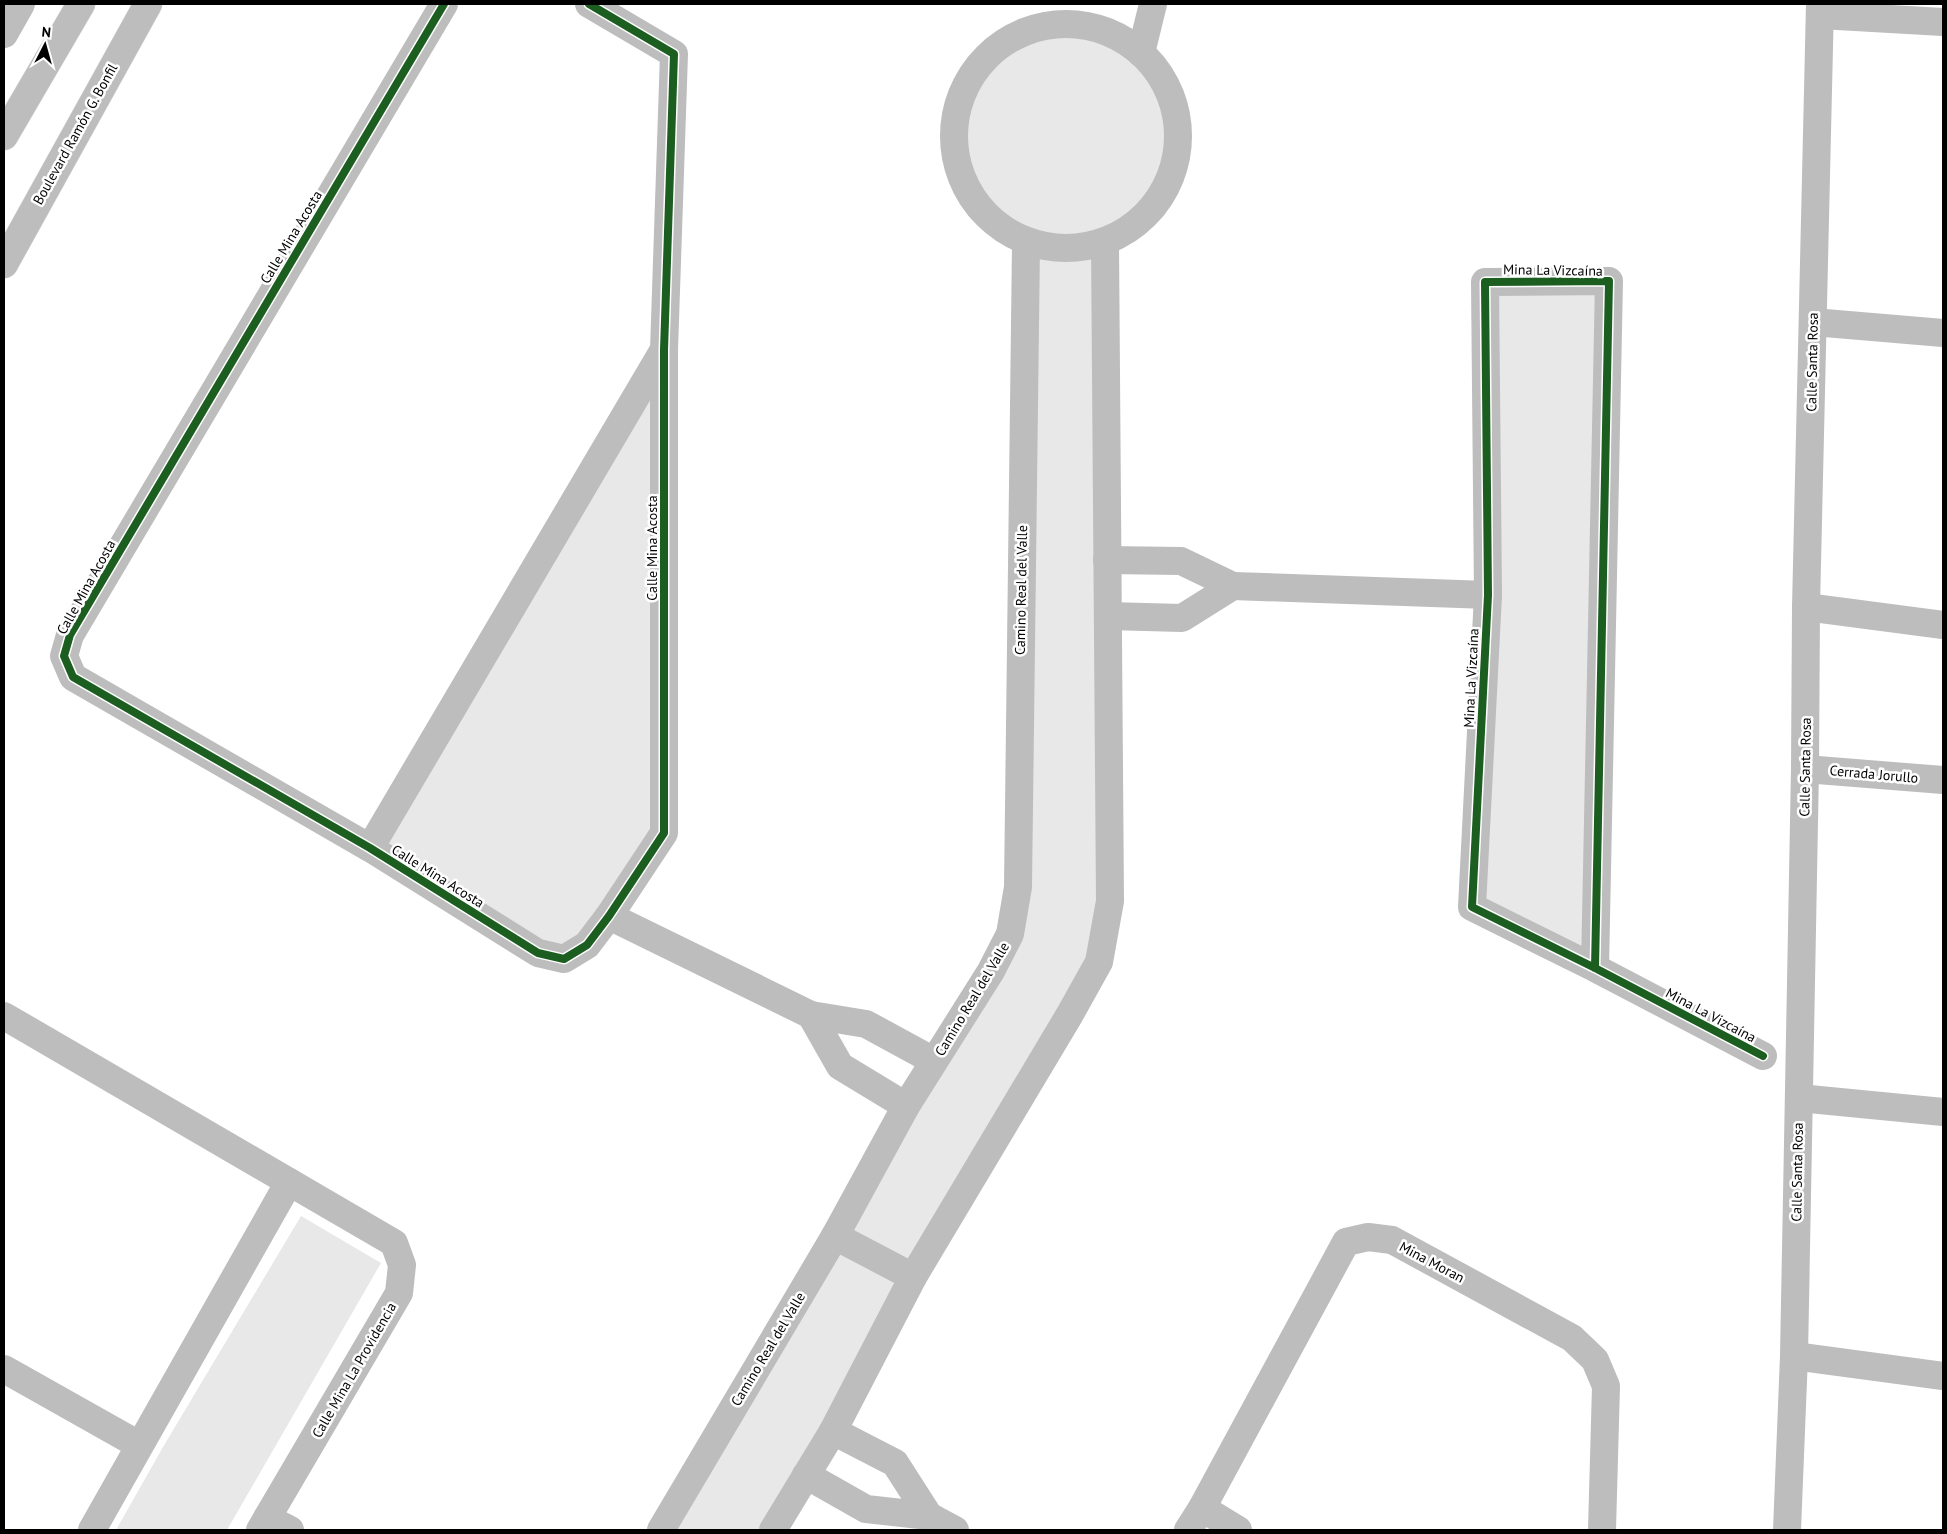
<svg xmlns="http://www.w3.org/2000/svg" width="1947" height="1534" font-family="'PT Sans',sans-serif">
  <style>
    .green { fill: #e8e8e8 }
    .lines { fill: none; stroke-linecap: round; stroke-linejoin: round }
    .major-casing { stroke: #dbdbdb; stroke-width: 29 }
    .minor { stroke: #bdbdbd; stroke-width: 28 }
    .major { stroke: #bdbdbd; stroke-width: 28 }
    .cycleway-casing { stroke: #fff; stroke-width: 11 }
    .cycleway { stroke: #1b5e20; stroke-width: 8 }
    .labels { text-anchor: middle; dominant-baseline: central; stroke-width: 5; stroke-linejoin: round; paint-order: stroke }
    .street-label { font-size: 14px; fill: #000; stroke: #fff }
  </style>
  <rect width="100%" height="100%" fill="#fff"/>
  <g class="green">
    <path d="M1068,24c24,4 49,8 68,23 51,42 58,117 12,165 -4,5 -9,10 -13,14 -14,10 -30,15 -45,19l14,-1 -5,718 -326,568h-113l350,-596 16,-690c-23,-17 -48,-32 -61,-58 -25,-52 -6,-112 41,-145 18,-12 42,-15 62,-17z"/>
    <polygon points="1609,281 1595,968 1472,907 1485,282"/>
    <polygon points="664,350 664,833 564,959 370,848"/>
    <polygon points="301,1216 381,1263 227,1530 116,1530 163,1447"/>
  </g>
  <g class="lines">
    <defs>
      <g id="major">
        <polyline points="4,136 81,4"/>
        <polyline points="4,264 148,4"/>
      </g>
    </defs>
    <use href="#major" class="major-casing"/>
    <g class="minor">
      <polyline points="444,4 70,635 64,656 73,677 370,848 538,953 564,959 587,945 609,916 664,833 664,350 674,54 589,4"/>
      <polyline points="1820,15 1943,22"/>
      <circle cx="1066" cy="136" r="112"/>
      <polyline points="4,34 21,4"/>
      <polyline points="1141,53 1153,4"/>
      <polyline points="1813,322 1943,333"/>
      <polyline points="1107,560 1181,561 1233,586 1182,618 1108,616"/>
      <polyline points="1233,586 1488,595"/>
      <polyline points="1806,607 1943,625"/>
      <polyline points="1805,769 1943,780"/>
      <polyline points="370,848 663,351"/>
      <polyline points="609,916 811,1015"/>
      <polyline points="1595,968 1609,281 1485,282 1488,595 1472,907 1595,968 1763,1056"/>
      <polyline points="4,1016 394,1243 402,1265 399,1293 260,1530"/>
      <polyline points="1799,1098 1943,1112"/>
      <polyline points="906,1106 840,1066 811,1015 866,1024 934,1061"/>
      <polyline points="835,1236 913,1277"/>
      <polyline points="1794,1356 1943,1376"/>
      <polyline points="4,1369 139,1445"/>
      <polyline points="806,1475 866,1509 929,1516 895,1463 833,1431"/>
      <polyline points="1202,1508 1238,1530"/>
      <polyline points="929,1516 955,1530"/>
      <polyline points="267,1518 290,1530"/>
      <polyline points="92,1530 289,1182"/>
      <polyline points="661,1530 835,1236 906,1106 991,971 1010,934 1018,887 1026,244"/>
      <polyline points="773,1530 833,1431 913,1277 1070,1014 1099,962 1110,901 1105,242"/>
      <polyline points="1188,1530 1202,1508 1346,1242 1368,1237 1392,1240 1572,1338 1595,1360 1606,1386 1602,1530"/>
      <polyline points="1787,1530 1794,1356 1805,769 1806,607 1820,4"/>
    </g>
    <use href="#major" class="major"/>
    <defs>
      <g id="cycleway">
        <polyline points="444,4 70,635 64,656 73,677 370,848 538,953 564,959 587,945 609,916 664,833 664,350 674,54 589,4"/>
        <polyline points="1595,968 1609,281 1485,282 1488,595 1472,907 1595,968 1763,1056"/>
      </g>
    </defs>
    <use href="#cycleway" class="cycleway-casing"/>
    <use href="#cycleway" class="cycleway"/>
  </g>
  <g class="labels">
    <g class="street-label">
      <text transform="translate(75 134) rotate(-61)">Boulevard Ramón G. Bonfil</text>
      <text transform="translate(291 237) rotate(-59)">Calle Mina Acosta</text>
      <text transform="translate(1553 270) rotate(1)">Mina La Vizcaína</text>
      <text transform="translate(1812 362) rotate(-89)">Calle Santa Rosa</text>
      <text transform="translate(652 548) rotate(-90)">Calle Mina Acosta</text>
      <text transform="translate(86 587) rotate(-61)">Calle Mina Acosta</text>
      <text transform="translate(1021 590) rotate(-89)">Camino Real del Valle</text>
      <text transform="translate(1471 678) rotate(-87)">Mina La Vizcaína</text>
      <text transform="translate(1805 767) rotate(-89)">Calle Santa Rosa</text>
      <text transform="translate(1874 774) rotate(5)">Cerrada Jorullo</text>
      <text transform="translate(438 876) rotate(32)">Calle Mina Acosta</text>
      <text transform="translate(972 999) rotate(-59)">Camino Real del Valle</text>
      <text transform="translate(1711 1015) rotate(28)">Mina La Vizcaína</text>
      <text transform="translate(1797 1172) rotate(-89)">Calle Santa Rosa</text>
      <text transform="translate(1432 1262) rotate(28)">Mina Moran</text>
      <text transform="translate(768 1349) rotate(-59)">Camino Real del Valle</text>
      <text transform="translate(354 1370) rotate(-60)">Calle Mina La Providencia</text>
    </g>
  </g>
  <rect width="1947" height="1534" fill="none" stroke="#000000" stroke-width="10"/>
  <g transform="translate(45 45) rotate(6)" stroke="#ffffff" stroke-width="4" paint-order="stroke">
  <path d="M0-4L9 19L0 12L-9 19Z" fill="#000000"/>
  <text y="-8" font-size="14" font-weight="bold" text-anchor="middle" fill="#000000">N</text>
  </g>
</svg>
